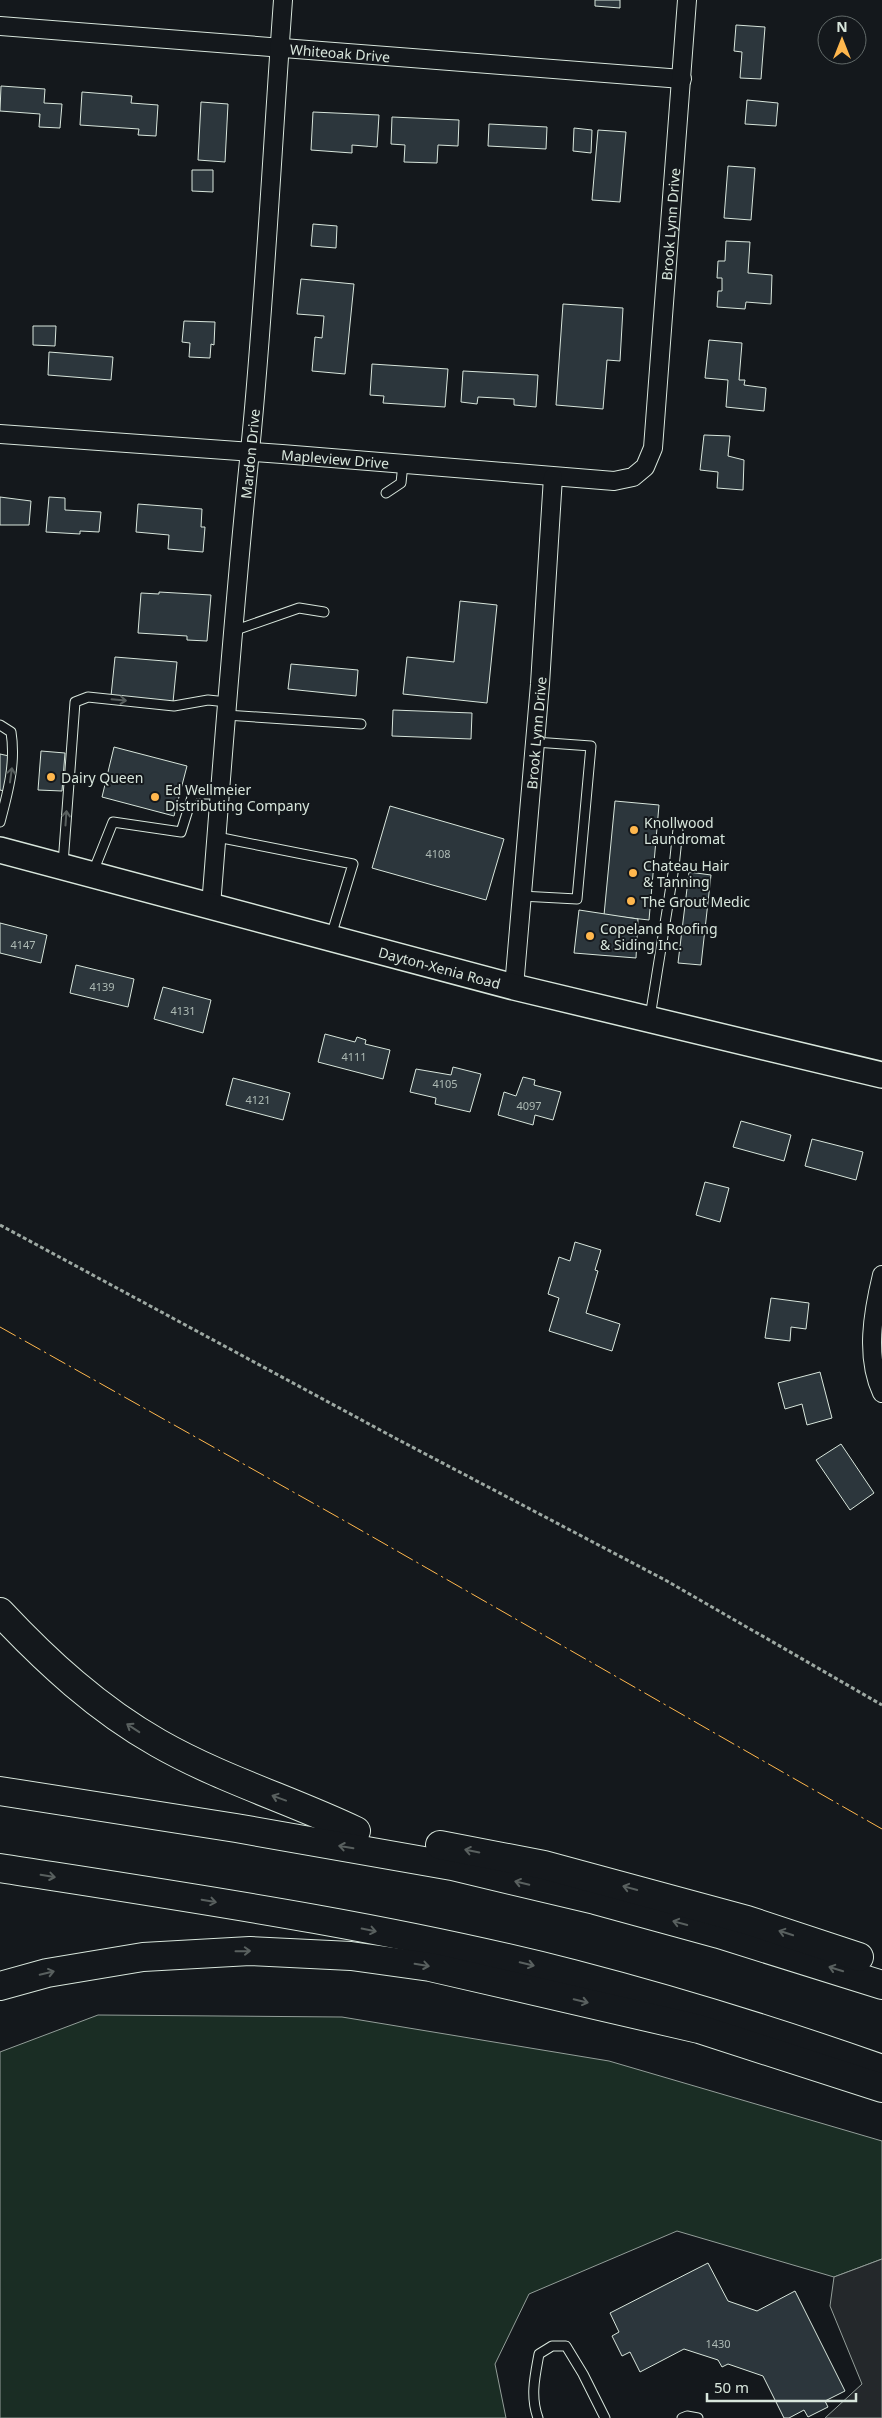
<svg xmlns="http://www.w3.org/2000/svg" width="882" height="2418" font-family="'Noto Sans',sans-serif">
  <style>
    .green { fill: #1a2d24; stroke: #939e99 }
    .parking { fill: #24282b; stroke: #939e99 }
    .building { fill: #2c363c; stroke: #d8e6dc }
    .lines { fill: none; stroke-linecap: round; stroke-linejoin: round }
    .service-casing { stroke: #d8e6dc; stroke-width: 11 }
    .minor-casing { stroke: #d8e6dc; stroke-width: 20 }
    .secondary-casing { stroke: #d8e6dc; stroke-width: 28 }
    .motorway-casing { stroke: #d8e6dc; stroke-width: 30 }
    .path { stroke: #9da8a2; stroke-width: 3; stroke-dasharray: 4 2.5; stroke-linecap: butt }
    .service { stroke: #14181c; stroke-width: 9 }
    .minor { stroke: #14181c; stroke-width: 18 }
    .secondary { stroke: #14181c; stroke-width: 25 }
    .motorway { stroke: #14181c; stroke-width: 28 }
    .power { stroke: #ffb74d; stroke-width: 1; stroke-dasharray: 18 4 2.5 4; stroke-linecap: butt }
    .oneway { stroke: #59605f }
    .poi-dot { fill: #ffb74d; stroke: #14181c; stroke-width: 2 }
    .labels { text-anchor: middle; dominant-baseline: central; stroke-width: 4; stroke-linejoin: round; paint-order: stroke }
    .number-label { font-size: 11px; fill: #adbab4 }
    .street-label { font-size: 14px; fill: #d8e6dc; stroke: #14181c }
    .poi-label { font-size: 14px; fill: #d8e6dc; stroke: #14181c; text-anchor: start }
  </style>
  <rect width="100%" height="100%" fill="#14181c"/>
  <polygon class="green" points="98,2015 342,2017 609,2061 882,2141 882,2259 834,2277 677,2231 529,2294 495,2364 506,2418 0,2418 0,2052"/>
  <polygon class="parking" points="882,2259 882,2418 825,2418 862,2384 830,2306 834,2277"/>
  <g class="building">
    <polygon points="595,0 620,0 620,8 595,6"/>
    <polygon points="736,25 765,27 761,79 740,78 742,52 734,51"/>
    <polygon points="1,86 45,89 44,103 62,104 60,128 39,127 40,114 0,111"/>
    <polygon points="82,92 132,96 131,103 158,105 156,136 138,135 139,129 80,125"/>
    <polygon points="747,100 778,103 776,126 745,124"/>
    <polygon points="201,102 228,104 225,162 198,160"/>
    <polygon points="313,112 379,115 377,147 352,145 352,153 311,150"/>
    <polygon points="392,117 459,120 458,146 438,145 437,163 404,162 405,145 391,144"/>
    <polygon points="489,124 547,127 546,149 488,146"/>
    <polygon points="574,128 592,130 591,153 573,151"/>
    <polygon points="598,130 626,132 620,202 592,200"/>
    <polygon points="728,166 755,168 751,220 724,218"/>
    <polygon points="192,170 213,170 213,192 192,191"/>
    <polygon points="313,224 337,226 336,248 311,246"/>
    <polygon points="726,241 750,242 748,273 772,275 771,304 746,302 745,309 717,307 718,291 722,291 722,278 717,278 718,261 725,261"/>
    <polygon points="301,279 354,284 345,374 312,371 315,337 322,338 324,316 297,314"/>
    <polygon points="563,304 623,308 620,361 607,360 603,409 556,405"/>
    <polygon points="184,321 215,322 214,345 211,344 210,358 189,357 190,343 182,342"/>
    <polygon points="33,326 56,326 55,346 33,345"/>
    <polygon points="709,340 742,343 739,380 745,380 744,385 766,388 764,411 726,407 728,380 705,378"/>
    <polygon points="49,352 113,357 111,380 48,375"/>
    <polygon points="372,364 448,369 445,407 383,403 384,396 370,395"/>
    <polygon points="463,371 538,375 536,407 514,405 514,399 478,397 477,404 461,402"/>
    <polygon points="704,435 730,436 728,456 744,460 743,490 717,488 718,472 700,470"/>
    <polygon points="0,497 31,501 29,525 0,525"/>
    <polygon points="49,497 65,498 65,510 101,512 99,532 80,531 80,534 46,532"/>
    <polygon points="138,504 202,509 201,527 205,527 203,552 168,549 169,535 136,532"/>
    <polygon points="159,592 211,595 207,641 187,640 187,636 138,633 141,593 159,594"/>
    <polygon points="460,601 497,605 487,703 403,694 407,657 454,662"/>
    <polygon points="115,657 177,662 173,702 111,696"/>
    <polygon points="291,664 358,670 356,696 288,689"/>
    <polygon points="393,710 472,713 471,739 392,736"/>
    <polygon points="114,747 187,766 174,816 102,797"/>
    <polygon points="41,751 65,753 62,791 38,790"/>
    <polygon points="0,754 9,756 4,791 0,790"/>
    <polygon points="615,801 659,805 649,920 604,915"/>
    <polygon points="390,806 504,839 486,900 372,868"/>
    <polygon points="689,872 711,875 701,965 678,963"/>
    <polygon points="579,910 638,919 636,958 574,953"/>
    <polygon points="0,923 47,935 41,963 0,953"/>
    <polygon points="76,965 134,979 128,1007 70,993"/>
    <polygon points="163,987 211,1000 203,1033 154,1019"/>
    <polygon points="325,1034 355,1042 357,1037 366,1040 365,1044 390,1050 383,1079 318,1062"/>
    <polygon points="453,1067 481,1074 470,1112 435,1104 436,1098 410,1092 416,1069 451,1075"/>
    <polygon points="523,1077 535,1080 534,1085 561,1092 553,1120 535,1115 533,1125 498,1115 504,1092 516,1096"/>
    <polygon points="233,1078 290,1093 283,1120 226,1105"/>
    <polygon points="741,1121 791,1135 784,1161 733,1147"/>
    <polygon points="812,1139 863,1152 856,1180 805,1166"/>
    <polygon points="705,1182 729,1188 720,1222 696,1215"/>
    <polygon points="575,1242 601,1250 595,1270 598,1271 586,1313 620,1324 612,1351 549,1331 559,1298 548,1294 559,1257 570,1261"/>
    <polygon points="771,1298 809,1303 806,1329 791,1327 790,1341 765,1338"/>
    <polygon points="820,1372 832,1418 807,1425 802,1404 785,1409 778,1383"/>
    <polygon points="841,1444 874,1493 850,1510 816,1460"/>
    <polygon points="708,2263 728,2301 757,2311 795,2291 845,2391 825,2401 828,2407 808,2417 804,2410 789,2418 784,2418 763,2376 728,2364 722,2367 718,2360 684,2349 640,2372 630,2352 622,2356 612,2336 619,2332 610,2313"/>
  </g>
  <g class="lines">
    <defs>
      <g id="service">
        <polyline points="386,493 401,483 403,464"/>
        <polyline points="233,631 299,608 324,612"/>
        <polyline points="226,715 361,724"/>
        <path d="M0,725l11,7c5,31 -3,60 -11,90"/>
        <polyline points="217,837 353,864 331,936"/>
        <polyline points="63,864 75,702 88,697 174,706 208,700 227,702"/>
        <polyline points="93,872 113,822 181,832 193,794 220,794"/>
        <polyline points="521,896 577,899 591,746 535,742"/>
        <polyline points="650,1017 674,867 678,829"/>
        <path d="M538,2418c-8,-22 -3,-42 1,-64l13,-8h14l17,28 22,44"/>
        <polyline points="682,2418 687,2416 698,2418"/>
      </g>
      <g id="minor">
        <path id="s1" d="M0,26l682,53"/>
        <path id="s2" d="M0,434l282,20 332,27 19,-4 12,-10 8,-19 34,-448"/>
        <path id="s3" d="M211,906c12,-152 23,-303 39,-455 15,-150 22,-301 33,-451"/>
        <path id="s4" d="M514,987l26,-303 13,-207"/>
        <path d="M882,1275c-9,37 -17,82 0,118"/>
      </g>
      <g id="secondary">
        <path id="s5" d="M0,850l514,137 368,88"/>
      </g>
      <g id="motorway">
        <path d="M0,1612c47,50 98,97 158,131 63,36 133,57 198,88"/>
        <polyline points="0,1791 236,1828 452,1866 595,1900 719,1934 882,1985"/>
        <polyline points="440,1845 544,1865 747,1920 859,1957"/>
        <path d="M0,1868c192,30 385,58 573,106 104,27 207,59 309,95"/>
        <polyline points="0,1986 47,1973 143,1957 250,1951 351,1956 430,1967 699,2029 882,2088"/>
      </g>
    </defs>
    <use href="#service" class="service-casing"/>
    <use href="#minor" class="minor-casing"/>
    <use href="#secondary" class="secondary-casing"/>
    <use href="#motorway" class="motorway-casing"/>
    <polyline class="path" points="0,1225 395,1438 667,1581 882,1705"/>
    <use href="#service" class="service"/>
    <use href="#minor" class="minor"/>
    <use href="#secondary" class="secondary"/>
    <use href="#motorway" class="motorway"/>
    <polyline class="power" points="0,1327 343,1520 882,1829"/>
  </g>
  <defs><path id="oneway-shaft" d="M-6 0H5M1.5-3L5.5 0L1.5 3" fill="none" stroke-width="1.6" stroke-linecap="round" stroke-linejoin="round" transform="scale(1.25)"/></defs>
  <g class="oneway">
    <use href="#oneway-shaft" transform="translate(119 700) rotate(5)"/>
    <use href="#oneway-shaft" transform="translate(11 775) rotate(-82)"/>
    <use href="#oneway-shaft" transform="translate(66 818) rotate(-86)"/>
    <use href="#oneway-shaft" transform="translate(133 1728) rotate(-147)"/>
    <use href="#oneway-shaft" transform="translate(279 1798) rotate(-160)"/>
    <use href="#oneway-shaft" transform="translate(346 1847) rotate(-171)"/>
    <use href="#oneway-shaft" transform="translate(472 1851) rotate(-169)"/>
    <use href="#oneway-shaft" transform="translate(48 1876) rotate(9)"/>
    <use href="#oneway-shaft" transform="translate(522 1883) rotate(-167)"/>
    <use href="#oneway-shaft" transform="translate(630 1888) rotate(-165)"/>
    <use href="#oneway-shaft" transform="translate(209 1901) rotate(10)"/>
    <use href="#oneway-shaft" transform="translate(680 1923) rotate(-165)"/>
    <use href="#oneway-shaft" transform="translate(369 1930) rotate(11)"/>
    <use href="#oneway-shaft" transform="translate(786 1933) rotate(-162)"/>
    <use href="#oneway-shaft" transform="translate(243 1951) rotate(-1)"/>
    <use href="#oneway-shaft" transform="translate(527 1964) rotate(13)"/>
    <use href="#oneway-shaft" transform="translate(422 1965) rotate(9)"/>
    <use href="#oneway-shaft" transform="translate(836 1969) rotate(-163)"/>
    <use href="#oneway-shaft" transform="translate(47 1973) rotate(-13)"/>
    <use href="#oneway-shaft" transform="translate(581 2001) rotate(13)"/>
  </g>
  <g class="poi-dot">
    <circle cx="51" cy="777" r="5"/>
    <circle cx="155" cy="797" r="5"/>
    <circle cx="634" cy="830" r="5"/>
    <circle cx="633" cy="873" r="5"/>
    <circle cx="631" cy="901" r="5"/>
    <circle cx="590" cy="936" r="5"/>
  </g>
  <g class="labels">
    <g class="number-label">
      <text x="438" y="853">4108</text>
      <text x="23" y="944">4147</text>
      <text x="102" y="986">4139</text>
      <text x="183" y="1010">4131</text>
      <text x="354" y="1056">4111</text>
      <text x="445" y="1083">4105</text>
      <text x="258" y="1099">4121</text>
      <text x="529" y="1105">4097</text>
      <text x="718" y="2343">1430</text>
    </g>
    <g class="street-label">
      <text stroke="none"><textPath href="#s1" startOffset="341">Whiteoak Drive</textPath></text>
      <text stroke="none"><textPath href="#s2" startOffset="896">Brook Lynn Drive</textPath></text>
      <text stroke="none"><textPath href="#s3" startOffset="454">Mardon Drive</textPath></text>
      <text stroke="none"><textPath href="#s2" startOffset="336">Mapleview Drive</textPath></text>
      <text stroke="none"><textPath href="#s4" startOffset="255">Brook Lynn Drive</textPath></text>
      <text stroke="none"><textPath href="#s5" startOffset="455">Dayton-Xenia Road</textPath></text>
    </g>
    <g class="poi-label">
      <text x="61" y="777">Dairy Queen</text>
      <text x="165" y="789">Ed Wellmeier<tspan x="165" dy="16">Distributing Company</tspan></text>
      <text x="644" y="822">Knollwood<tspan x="644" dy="16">Laundromat</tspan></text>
      <text x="643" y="865">Chateau Hair<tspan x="643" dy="16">&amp; Tanning</tspan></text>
      <text x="641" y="901">The Grout Medic</text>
      <text x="600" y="928">Copeland Roofing<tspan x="600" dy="16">&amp; Siding Inc.</tspan></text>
    </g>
  </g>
  <g transform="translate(842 40)"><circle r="24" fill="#14181c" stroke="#626a69"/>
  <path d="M0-4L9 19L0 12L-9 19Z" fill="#ffb74d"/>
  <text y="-8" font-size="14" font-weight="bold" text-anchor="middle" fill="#d8e6dc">N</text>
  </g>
  <path d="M707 2393v8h149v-8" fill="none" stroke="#d8e6dc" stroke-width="2.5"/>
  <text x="714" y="2393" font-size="15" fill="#d8e6dc" stroke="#14181c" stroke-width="4" paint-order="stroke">50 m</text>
</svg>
